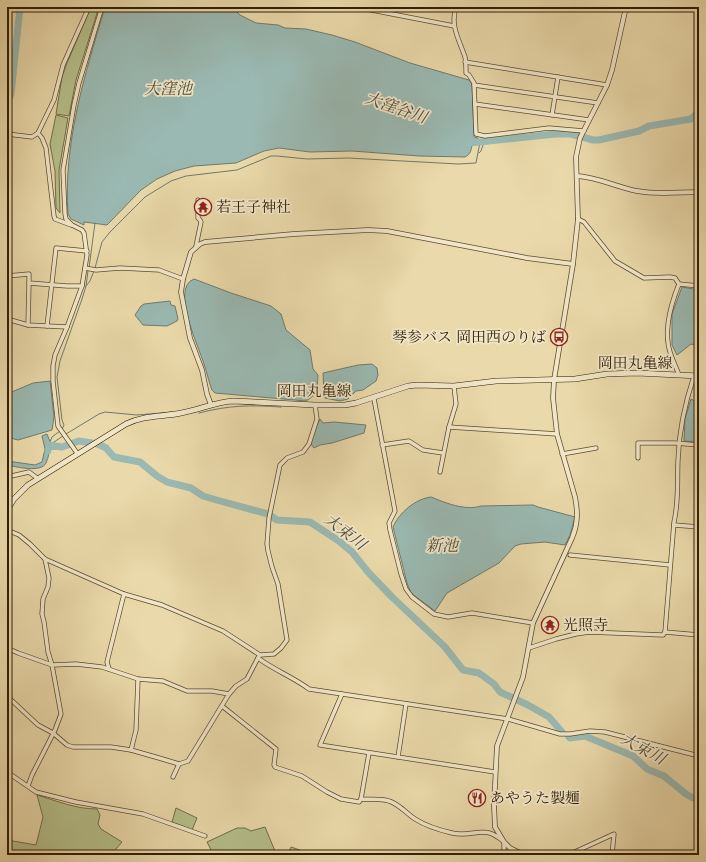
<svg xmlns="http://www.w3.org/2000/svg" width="706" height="862" font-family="Cardo,'Noto Serif JP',serif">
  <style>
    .green { fill: #b5bf8a; stroke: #726e48 }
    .water { fill: #9ab9b2; stroke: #6f7b6d }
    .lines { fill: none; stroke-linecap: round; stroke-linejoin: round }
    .stream { stroke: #6f7b6d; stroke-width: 1 }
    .river { stroke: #9ab9b2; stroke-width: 7 }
    .minor-casing { stroke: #5d4d2e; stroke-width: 5 }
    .tertiary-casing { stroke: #5d4d2e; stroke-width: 5.5 }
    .secondary-casing { stroke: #2e1e05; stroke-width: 6 }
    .minor { stroke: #f1e6c8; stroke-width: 3.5 }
    .tertiary { stroke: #f1e6c8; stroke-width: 4 }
    .secondary { stroke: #f1e6c8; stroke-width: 5 }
    .labels { text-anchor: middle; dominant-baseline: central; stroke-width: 3.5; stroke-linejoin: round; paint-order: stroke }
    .poi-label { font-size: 15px; fill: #2e1e05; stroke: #f1e6c8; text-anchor: start }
    .street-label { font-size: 15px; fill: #2e1e05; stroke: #f1e6c8 }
    .water-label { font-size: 16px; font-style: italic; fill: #4e4c39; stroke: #f1e6c8 }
  </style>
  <rect width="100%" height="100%" fill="#ead9aa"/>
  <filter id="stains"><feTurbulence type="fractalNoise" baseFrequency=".005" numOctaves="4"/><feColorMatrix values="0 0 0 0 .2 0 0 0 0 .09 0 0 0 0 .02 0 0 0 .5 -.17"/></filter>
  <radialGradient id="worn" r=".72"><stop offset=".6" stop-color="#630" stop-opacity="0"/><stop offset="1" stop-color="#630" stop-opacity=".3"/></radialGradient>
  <g class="green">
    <polygon points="91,7 99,7 76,80 69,116 56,114 62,77 67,63"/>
    <polygon points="56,115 68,118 59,170 60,213 56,208 55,171 50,144"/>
    <path d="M37,795c20,6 39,14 60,14l3,6 -2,9 3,5 21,13 -7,8 17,5h-115l-10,-2v-13l29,5 7,-28z"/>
    <polygon points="176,808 197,818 192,830 172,822"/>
    <polygon points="265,827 275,851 282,855 204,855 211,850 207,842 237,828 245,828 251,831"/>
    <polygon points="291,847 314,855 287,855"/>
  </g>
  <g class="water">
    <path d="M105,7h127l8,8 16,8 22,2 7,3 21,1 26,6 23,7 55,21 59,17 3,4 2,53 4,1 -1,6 -5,1c-1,5 -1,9 -7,12l-46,-1 -67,-5 -42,1 -31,-4 -15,3 -28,12 -42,3 -19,5 -18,8 -16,11 -34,35 -23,-3v3l-13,-6 -3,-5c-5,-71 17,-140 37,-207z"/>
    <path d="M194,279l37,14 40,13 10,8 5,16 24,20 3,19 5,6c-1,14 1,18 -12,26l-91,-8 -3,-3c-3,-8 -5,-17 -8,-26 -5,-17 -34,-76 -10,-85z"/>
    <polygon points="682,287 699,290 699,346 691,344 677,355 672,345 672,314"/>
    <polygon points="170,301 171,305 175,306 178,319 177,321 167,326 143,325 135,315 141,306 144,304"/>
    <polygon points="372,364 377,368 378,375 376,381 363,390 356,391 348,399 340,401 325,398 324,395 323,373 358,365"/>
    <polygon points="50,381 54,417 52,430 18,440 7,437 7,394 33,383"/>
    <polygon points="691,399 699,403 699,442 684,441 685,419"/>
    <polygon points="320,419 323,423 334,422 366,425 364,433 332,443 320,445 314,448 311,444 314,431"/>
    <path d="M47,434l4,10c-2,6 -2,13 -5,19 -5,10 -29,4 -39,2v-4l28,4 7,-3 3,-13 -3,-13z"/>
    <path d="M431,497c15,6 34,14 50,9l52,-1 5,2 37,10 -5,18 -5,10 -20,-3 -24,2 -6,2 -16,17 -52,30 -12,18 -24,-18 -4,-10 -14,-56c6,-14 22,-28 38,-30z"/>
  </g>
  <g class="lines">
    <g class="stream">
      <polyline points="479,153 481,151 483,145 480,142"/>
      <polyline points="89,268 95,223"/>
      <polyline points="95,268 102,242 110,232 145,197 171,181 186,176 237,170 271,156 277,156 307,159 348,158 458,164 476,163 480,142"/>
      <polyline points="86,286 90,281 94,271"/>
      <path d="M199,413c31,-8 51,-8 82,-6"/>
      <polyline points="62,429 64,425 62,420 57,377 60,361 82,299 86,286 88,271"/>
      <polyline points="66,434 99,414 105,412 137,415 172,412"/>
      <polyline points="50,442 52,437 60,431"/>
      <polyline points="51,444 63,436"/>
    </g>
    <g class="river">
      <polyline points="7,104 11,94 20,7"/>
      <polyline points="470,143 556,134 571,134 593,140 599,140 639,131 649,126 691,119 699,112"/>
      <polyline points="48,451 49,445 62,447 79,441 98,444 106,448 114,457 140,462 157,476 167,482 191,488 203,496 220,501 268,514 277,520 310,522 339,541 352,552 368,572 392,597 445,647 463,670 479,673 494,684 500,692 528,705 549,717 562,732"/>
      <polyline points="569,737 570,738 585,736 633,756 647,769 664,776 686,794 693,798 699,798"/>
    </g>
    <defs>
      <g id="minor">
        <polyline points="356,7 454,26"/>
        <path d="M456,7c-6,19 3,32 9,50 1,5 1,11 1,16l3,2 5,8 2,51 9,2 64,-8 35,3"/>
        <polyline points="465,62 607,85"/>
        <polyline points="474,85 598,103"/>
        <polyline points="475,104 589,120"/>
        <polyline points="552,115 558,77"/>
        <polyline points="38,133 42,138 46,148 54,216 55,219 71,225"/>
        <polyline points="7,134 32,137 38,133 54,100 63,65 89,7"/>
        <polyline points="578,219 584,222 615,261 644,278 670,277 675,278 679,284"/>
        <polyline points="196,246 201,222 200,220 198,218 198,200"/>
        <polyline points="85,268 96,270 120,268 159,270 183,279"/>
        <polyline points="7,276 29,274 29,283 67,286 82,286"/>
        <path d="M679,284c-8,20 -16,46 -9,68 2,7 6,15 9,23"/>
        <polyline points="679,284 699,286"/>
        <polyline points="7,319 28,325 67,327"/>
        <polyline points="28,325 29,283"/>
        <polyline points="47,326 56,248 87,251"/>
        <polyline points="374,399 395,511 389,523 390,530 401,574 406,589 412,597 434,614 448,617 472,613 533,623"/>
        <polyline points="449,427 557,434"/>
        <polyline points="382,445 409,441 423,450 443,453"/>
        <polyline points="77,453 58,426 53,381 53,366 55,355 67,327 82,286 87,255 84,233 82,230 72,225 66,219 65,214 63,170 74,105 79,83 102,7"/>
        <polyline points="562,454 596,448"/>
        <polyline points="638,458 638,443 675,443 699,445"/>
        <polyline points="440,472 449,427 456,404 454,386"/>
        <polyline points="7,477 29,472 37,478"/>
        <polyline points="674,525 699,527"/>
        <polyline points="7,530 19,535 30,544 45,559 124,594 162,605 223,631 260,655 274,654 281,648 287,640 278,584 272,567 268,551 267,544 269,518 280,465 287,458 303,452 309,444 317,419 315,405"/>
        <polyline points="570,555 670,565"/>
        <polyline points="665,632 699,635"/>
        <polyline points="7,648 18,653 52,665 76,664 102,667 138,679 163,681 187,691 212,691 229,694"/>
        <path d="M529,648l27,-9 20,-5 13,-2 74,3 2,-3 9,-110c5,-21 3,-40 4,-62 1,-29 7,-57 16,-84"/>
        <path d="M258,658c16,12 35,19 51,31l199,30 52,15h10l20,-3 15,1 94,24"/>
        <polyline points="109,669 107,662 124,594"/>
        <polyline points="138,679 136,730 131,750 159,758 179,764 188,761 229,694 236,686 247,679 259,656"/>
        <polyline points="342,694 320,745 495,772"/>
        <polyline points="7,696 38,725 53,733 67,745 73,747 111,747 131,750"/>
        <path d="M222,706l54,43 -2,16 1,2 27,9 25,16 14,7 18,3 2,-3c9,1 20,-1 28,2 10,3 17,12 26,18 11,7 24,11 37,14 23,5 31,-10 52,9v13"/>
        <polyline points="398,757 406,704"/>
        <polyline points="7,772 36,792 76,802 143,814 205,836"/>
        <polyline points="173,777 179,764"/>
        <polyline points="28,786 32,775 55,730 61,714 52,665 48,652 44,622 42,614 43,599 48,587 49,578 45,559"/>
        <polyline points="361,799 369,753"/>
        <polyline points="7,855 9,855"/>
        <polyline points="568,855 614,834 612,855"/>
      </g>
      <g id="tertiary">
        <path d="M577,176c20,1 40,11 60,15 20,4 42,1 62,1"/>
        <polyline points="211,405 207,394 202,370 190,338 181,292 183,279 191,252 200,244 205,242 294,234 368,230 387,231 527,258 573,264"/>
        <path d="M524,855l-14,-7 -6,-6 -9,-15 -1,-21 3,-60 26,-69 10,-54 39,-85c6,-14 6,-26 3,-41l-18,-63 -4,-36 1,-18 19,-116 5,-45 -2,-62 4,-19 27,-53 5,-15 14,-63"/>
      </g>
      <path id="secondary" d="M7,510l7,-11 14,-14 98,-61c18,-9 36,-7 55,-11 18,-3 34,-11 52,-12l82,4h30l11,-2 52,-17 9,-1 37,1 42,-5 79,-2 32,-5 30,-1 62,3"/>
    </defs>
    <use href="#minor" class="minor-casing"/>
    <use href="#tertiary" class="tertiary-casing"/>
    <use href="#secondary" class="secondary-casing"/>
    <use href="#minor" class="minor"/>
    <use href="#tertiary" class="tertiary"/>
    <use href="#secondary" class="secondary"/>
  </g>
  <defs>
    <symbol id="temple-ring" viewBox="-11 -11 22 22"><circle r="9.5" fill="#f1e6c8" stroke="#8f2418" stroke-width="1.5"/><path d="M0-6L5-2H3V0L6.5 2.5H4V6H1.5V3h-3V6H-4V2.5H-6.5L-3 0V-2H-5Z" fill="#8f2418"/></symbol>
    <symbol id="bus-ring" viewBox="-11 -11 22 22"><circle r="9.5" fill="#f1e6c8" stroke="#8f2418" stroke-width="1.5"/><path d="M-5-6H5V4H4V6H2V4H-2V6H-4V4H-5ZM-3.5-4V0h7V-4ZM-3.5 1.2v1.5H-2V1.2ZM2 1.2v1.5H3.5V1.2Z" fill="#8f2418"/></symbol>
    <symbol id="restaurant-ring" viewBox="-11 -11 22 22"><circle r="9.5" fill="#f1e6c8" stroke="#8f2418" stroke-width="1.5"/><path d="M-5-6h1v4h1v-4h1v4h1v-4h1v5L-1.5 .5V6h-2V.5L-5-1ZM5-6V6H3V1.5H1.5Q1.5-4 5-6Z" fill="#8f2418"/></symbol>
  </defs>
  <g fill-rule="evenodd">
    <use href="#temple-ring" x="193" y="197" width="20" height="20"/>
    <use href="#bus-ring" x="549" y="327" width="20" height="20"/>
    <use href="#temple-ring" x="540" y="615" width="20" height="20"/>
    <use href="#restaurant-ring" x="467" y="788" width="20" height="20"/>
  </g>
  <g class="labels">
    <g class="poi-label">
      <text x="216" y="207">若王子神社</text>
      <text x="546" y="337" text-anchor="end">琴参バス 岡田西のりば</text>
      <text x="563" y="625">光照寺</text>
      <text x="490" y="798">あやうた製麺</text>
    </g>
    <g class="street-label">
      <text x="635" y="363">岡田丸亀線</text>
      <text x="314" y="391">岡田丸亀線</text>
    </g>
    <g class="water-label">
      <text x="168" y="89">大窪池</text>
      <text transform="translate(396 108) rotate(19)">大窪谷川</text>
      <text transform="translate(345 532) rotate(38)">大束川</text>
      <text x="442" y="546">新池</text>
      <text transform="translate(643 749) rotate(29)">大束川</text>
    </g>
  </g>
  <rect width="706" height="862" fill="none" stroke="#ead9aa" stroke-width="24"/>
  <rect x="8" y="8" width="690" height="846" fill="none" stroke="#2e1e05" stroke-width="2"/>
  <rect x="12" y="12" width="682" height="838" fill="none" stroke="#2e1e05"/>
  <rect width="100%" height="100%" filter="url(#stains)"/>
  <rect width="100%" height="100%" fill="url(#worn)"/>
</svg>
